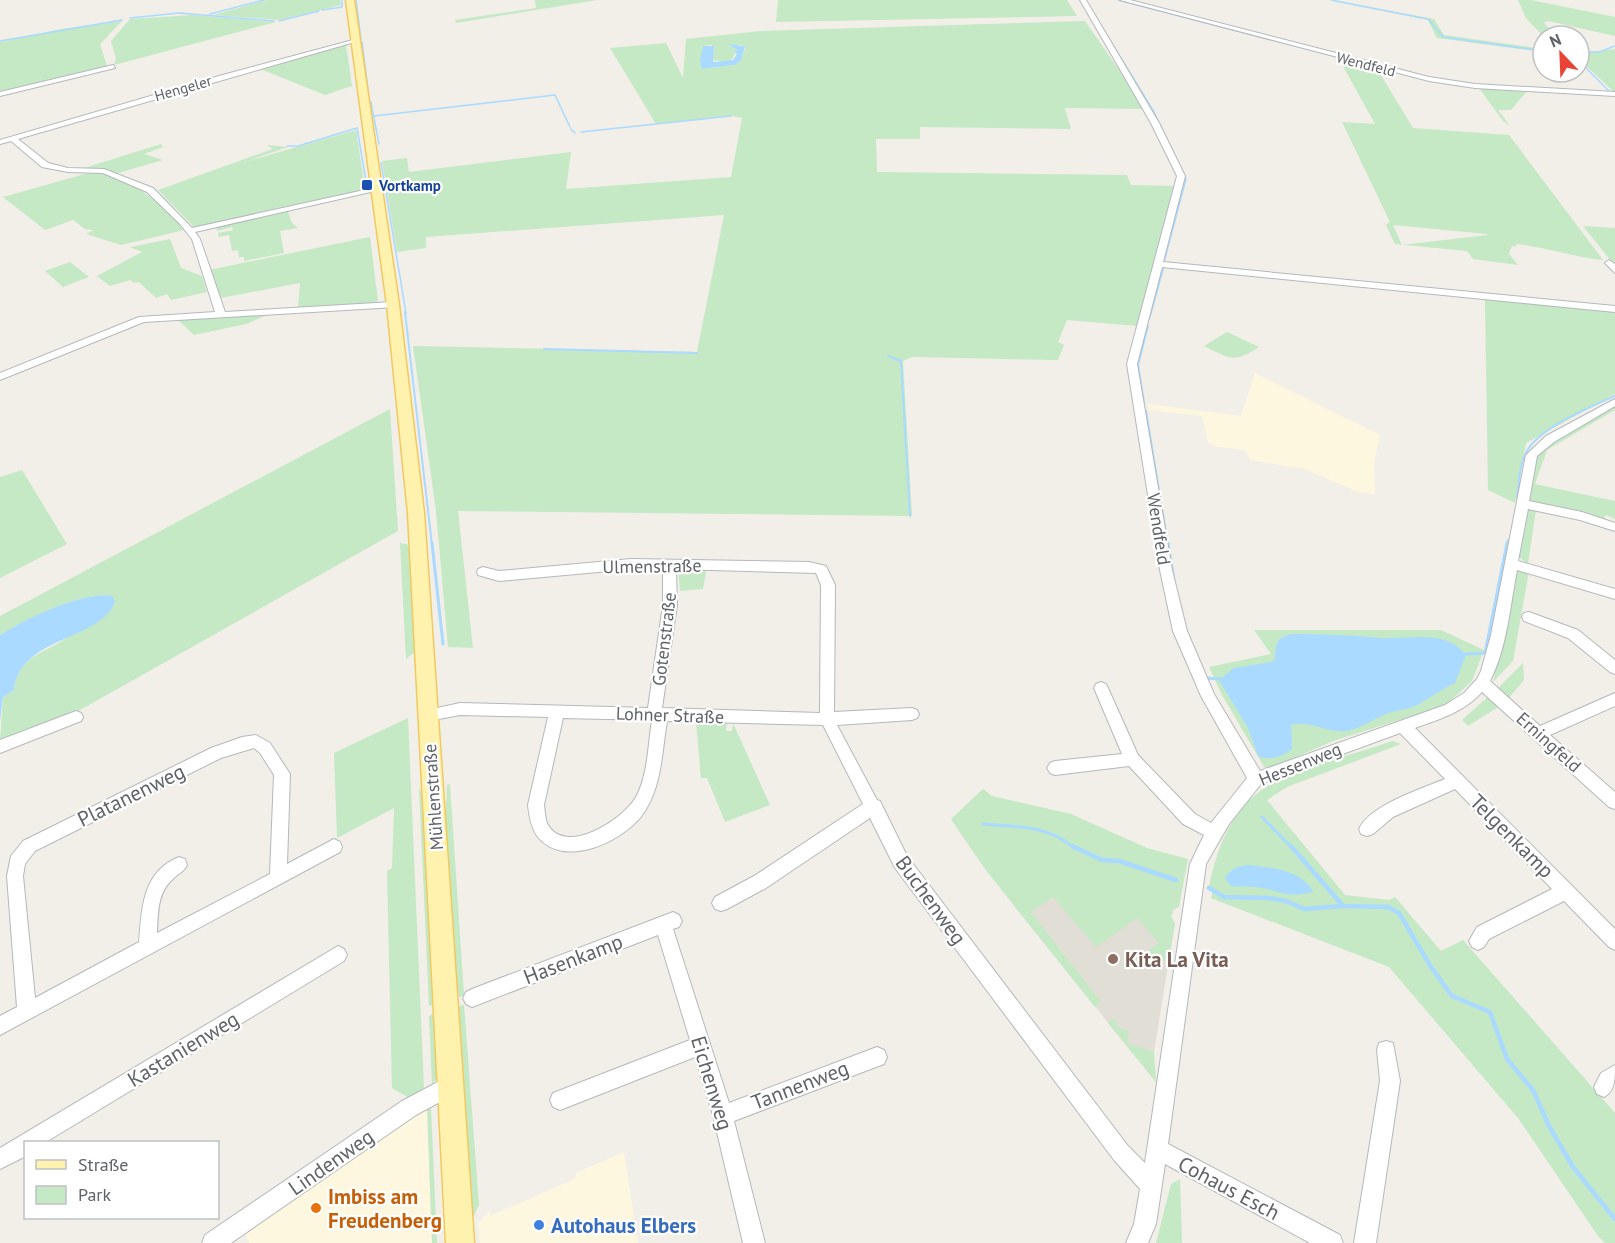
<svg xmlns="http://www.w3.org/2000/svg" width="1615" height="1243" font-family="'PT Sans',sans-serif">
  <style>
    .commercial { fill: #fef7e0 }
    .education { fill: #e1ded6 }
    .green { fill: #c5e8c5; fill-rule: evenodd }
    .water { fill: #aadaff }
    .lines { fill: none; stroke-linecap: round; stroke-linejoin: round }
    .stream-far3 { stroke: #aadaff; stroke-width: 1.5 }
    .stream-far2 { stroke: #aadaff; stroke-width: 2 }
    .stream-far1 { stroke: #aadaff; stroke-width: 3 }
    .stream { stroke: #aadaff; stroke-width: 4.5 }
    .minor-casing { stroke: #b5b8bc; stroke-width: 2 }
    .major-casing { stroke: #f2c960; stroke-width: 3 }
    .minor { fill: #fff; fill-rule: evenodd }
    .major { fill: #fff2af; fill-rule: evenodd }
    .transit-dot { fill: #1a4fb4; stroke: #fff; stroke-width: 2 }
    .education-dot { fill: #8d6e63; stroke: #fff; stroke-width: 2 }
    .food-dot { fill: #e8710a; stroke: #fff; stroke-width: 2 }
    .shop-dot { fill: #3f7fe0; stroke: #fff; stroke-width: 2 }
    .labels { text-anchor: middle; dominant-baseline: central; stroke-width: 4.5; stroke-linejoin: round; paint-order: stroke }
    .far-street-label { font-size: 15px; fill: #5f6368; stroke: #fff }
    .far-transit-label { font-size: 15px; font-weight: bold; fill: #164399; stroke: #fff; text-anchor: start }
    .street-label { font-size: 18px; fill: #5f6368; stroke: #fff }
    .near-street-label { font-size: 21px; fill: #5f6368; stroke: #fff }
    .near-education-label { font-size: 21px; font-weight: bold; fill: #785e54; stroke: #fff; text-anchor: start }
    .near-food-label { font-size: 21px; font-weight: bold; fill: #c56008; stroke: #fff; text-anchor: start }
    .near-shop-label { font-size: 21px; font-weight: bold; fill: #366cbe; stroke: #fff; text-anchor: start }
  </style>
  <rect width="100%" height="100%" fill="#f1efe8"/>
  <g class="commercial">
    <polygon points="1255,373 1380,435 1374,464 1375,494 1358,492 1305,469 1250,460 1245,450 1218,447 1208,443 1202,416 1149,410 1148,404 1241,416"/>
    <polygon points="427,1108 432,1243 249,1243 245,1233"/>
    <polygon points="624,1152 638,1243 480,1243 478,1223 489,1211 490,1216 575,1179 576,1173"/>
  </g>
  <polygon class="education" points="958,830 1173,912 1171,917 1175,923 1153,1058 1156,1082 1015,907"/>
  <g class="green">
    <polygon points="267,0 340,0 341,5 279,20 213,15"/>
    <polygon points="535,0 597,0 456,23 455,20 536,8"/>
    <polygon points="778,0 1067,0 1077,16 776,22"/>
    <polygon points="1327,0 1434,19 1444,35 1543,49 1543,52 1437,38 1428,20"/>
    <polygon points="1518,0 1531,0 1615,17 1615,36 1548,21 1544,23 1556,36 1543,36 1526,18"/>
    <polygon points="193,15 276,22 114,65 116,59 111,41 130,19"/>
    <polygon points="122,21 100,44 107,66 0,93 0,42 61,29"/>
    <path d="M1085,21l61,88 -81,-1 6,21 -151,-2v12h-44l1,33 250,3 4,10 46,1 -40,140 -70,-6 -9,22 6,3 -6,15 -146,-3 -9,4 9,155 -454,-5 15,137 -25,-1 -12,-136 -23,-165 284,6 27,-137 -298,22v11l-29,4 -15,-91 25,-3 2,14 162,-20 -5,37 165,-12 11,-59 -10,-2 -76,8 -46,-76 56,-5 17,35 3,-39 74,-8zM711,45l3,2 -2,13 18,2 8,-13 -11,-4h16l2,3 -4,13 -7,4 -32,4 1,-23z"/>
    <polygon points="346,44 352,86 325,95 258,68"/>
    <polygon points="1615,49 1615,93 1582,62 1579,53"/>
    <path d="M1339,59l37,8 37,61 96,7 94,125c-30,-3 -59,-13 -87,-16l1,2h-5l-3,8 9,11 -45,-6 -6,-8 -72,-7 -9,-19 4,-3 -48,-100 33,2zM1393,225l94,9 1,1 -86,10z"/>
    <polygon points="1479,88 1607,95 1526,92 1511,110 1498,110 1510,126 1503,121"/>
    <polygon points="356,130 365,188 362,190 195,228 158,190 273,149 267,145 288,147 244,162"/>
    <polygon points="161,144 163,147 144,154 163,160 118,173 84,168"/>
    <path d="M92,172c39,5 69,30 92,58l-63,15 -35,-11 8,-4 -9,-1 -12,-9 -28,10 -42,-33z"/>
    <polygon points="290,210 288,212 292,223 298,228 280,231 284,253 244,261 244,257 239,257 238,250 232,251 229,235 219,237 218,233 233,230 232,227 217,231 216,226"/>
    <polygon points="1583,226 1615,228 1615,266"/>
    <polygon points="370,237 378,301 373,303 298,308 300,283 220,298 209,270"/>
    <polygon points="170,239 181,268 202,276 207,292 171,300 167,294 156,298 139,282 134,283 130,280 110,286 97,276 142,252 130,247"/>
    <polygon points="70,262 89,277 63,287 45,271"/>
    <polygon points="1485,299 1615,312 1615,394 1526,443 1515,503 1488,490"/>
    <polygon points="267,315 246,324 194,335 177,319"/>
    <path d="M1227,332l32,15c-25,17 -30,11 -55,-1z"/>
    <polygon points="1615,405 1615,410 1547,450 1535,484 1615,501 1615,519 1606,515 1603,520 1586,512 1531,501 1528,498 1536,456 1540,450"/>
    <path d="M390,409l8,122 -318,179 -80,31 3,-44 11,-7c4,-36 32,-36 57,-55 13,-10 23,-28 33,-40 -36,3 -73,22 -104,40v-19z"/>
    <polygon points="22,470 67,544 0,578 0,477"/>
    <polygon points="1526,510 1536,510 1528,564 1519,557"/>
    <polygon points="400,543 410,545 416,651 406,659"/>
    <polygon points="678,568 706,571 703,589 680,591"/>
    <polygon points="1517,570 1529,571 1513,661 1493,682"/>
    <polygon points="1254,630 1441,630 1484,650 1472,681 1446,705 1333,741 1266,770 1222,695 1209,667 1271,654"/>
    <polygon points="1523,663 1524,680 1508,699 1497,689"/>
    <polygon points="1489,696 1500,706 1468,726 1462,720"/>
    <polygon points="408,718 424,1088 409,1098 392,1088 387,871 392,868 394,808 337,838 334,753"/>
    <polygon points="696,722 727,723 726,731 732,731 733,723 770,805 725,822 707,778 701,778"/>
    <path d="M1392,741l9,3 -114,43 -20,13 78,95 44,5 6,-3 46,54 22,-11 152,173v130h-10l-7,-7 -80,-118 -129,-151 -178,-69 2,-9 -4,-2c23,-117 86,-112 183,-146z"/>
    <polygon points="450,784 464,995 459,997 451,936 445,832 447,785"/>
    <polygon points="419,787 426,806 433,1005 429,1006"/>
    <polygon points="983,789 992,796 1071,814 1147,848 1188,859 1179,907 1173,910 1171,917 1175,923 1168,963 1145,953 1159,943 1137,918 1096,947 1053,897 1031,912 1101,1002 1095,1007 985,869 951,819"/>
    <polygon points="464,1005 479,1205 470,1224 460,1070 459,1006"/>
    <polygon points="434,1014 438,1077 432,1084 429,1016"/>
    <polygon points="1115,1018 1118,1027 1129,1032 1127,1043 1154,1052 1156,1082 1108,1023"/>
    <polygon points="427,1108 431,1109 437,1243 432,1243"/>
    <polygon points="1180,1179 1182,1243 1156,1243 1171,1184"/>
  </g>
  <g class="water">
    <polygon points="727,44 745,46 741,61 734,65 702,69 700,61 703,46 714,46 713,62 733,60 737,54 734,52 738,50"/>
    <path d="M104,595l8,1 3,5c-12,40 -95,34 -101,89l-11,7 -3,24v-86c30,-18 68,-37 104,-40z"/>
    <path d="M1292,634c29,0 58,1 87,4 28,2 66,-10 87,17l-11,28c-13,6 -24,14 -36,21 -8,5 -22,6 -31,9 -15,6 -27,16 -43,18 -19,2 -35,-11 -54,-6l1,24c-11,8 -21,12 -34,7l-10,-28 -29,-48 15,-12 38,-6 3,-4c1,-15 1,-20 17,-24z"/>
    <path d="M1247,865c21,2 56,5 66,27 -31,7 -30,-2 -58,-5 -8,-1 -16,0 -24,-1l-6,-8c6,-9 11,-11 22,-13z"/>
  </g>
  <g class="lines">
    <g class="stream-far3">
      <polyline points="356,0 361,39"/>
      <polyline points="1118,0 1396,72"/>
      <polyline points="1331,0 1428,19 1443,37 1543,51"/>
      <polyline points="322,10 342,7 342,0"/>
      <polyline points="210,14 264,0"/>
      <polyline points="130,18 179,13 274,21"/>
      <polyline points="279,21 319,11"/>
      <polyline points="1108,37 1154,112 1186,179 1164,262"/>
      <polyline points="0,41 122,20"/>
      <polyline points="362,42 368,89"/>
      <polyline points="1579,52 1599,52 1615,46"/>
      <polyline points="1579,61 1610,92"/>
      <polyline points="371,102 379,144"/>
      <polyline points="374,116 555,95 570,127"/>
      <polyline points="571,129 575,133"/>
      <polyline points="581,132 731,116"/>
      <polyline points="287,146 298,146 357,128 367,187"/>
      <polyline points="381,163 406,313"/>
      <polyline points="1151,313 1164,266"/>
    </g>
    <g class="stream-far2">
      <polyline points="405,312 432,545"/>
      <polyline points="1149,319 1151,312"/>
      <polyline points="544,349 697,353"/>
      <polyline points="888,356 901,361 910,516"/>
      <polyline points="1144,402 1138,365 1148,326"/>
      <polyline points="1146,411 1168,545"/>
      <path d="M1517,498c2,-15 2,-32 9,-45 12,-25 64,-46 89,-57"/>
      <polyline points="1507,545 1508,540"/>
    </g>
    <g class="stream-far1">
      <polyline points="432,543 443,644"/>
      <polyline points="1168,543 1174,581"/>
      <polyline points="1464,654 1485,653 1507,543"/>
      <polyline points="1205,678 1221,679"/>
      <polyline points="1262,817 1292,848"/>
      <path d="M983,824c32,3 66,1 91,24"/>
    </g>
    <g class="stream">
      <polyline points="1072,846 1102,860 1119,861 1176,880"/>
      <polyline points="1291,846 1343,906 1388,907 1399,913 1431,967 1452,996 1490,1012 1507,1059 1533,1090 1549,1126 1573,1167 1615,1219"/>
      <polyline points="1209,888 1224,897 1268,898 1286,901 1304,909 1343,906"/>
    </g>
    <defs>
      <g id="minor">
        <path d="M1080,0h6l73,123 26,53 -22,86 452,44v6l-453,-45 -25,97 35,206 15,61 27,63 46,77 185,-66 19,-12 13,-14 4,-8 10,-36 35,-180 20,-19 69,-37v7l-61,36 -17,14 -8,45 53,11 33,11v8l-35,-11 -52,-11 -10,52 97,28v10l-98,-29c-7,37 -10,78 -27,111l50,45 75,-33v13l-65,29 65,57v17l-6,-2 -127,-115c-18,20 -42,27 -67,36l200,201v21l-6,-3 -45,-46 -75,38 -5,8 -6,3 -6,-3 -3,-6 8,-14 75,-38 -97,-100 -62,28 -20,17 -6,2 -6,-2 -2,-5c11,-24 62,-40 86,-50l-45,-46 -139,51 -32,40 -23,40 -38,280 172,91 3,8h-33l-145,-79 -9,60 -8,19h-22l8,-19 6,-35 -26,-29 -219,-292 -25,-50 -104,70 -39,21 -6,2 -6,-2 -3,-6 3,-6 39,-21 109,-72 -40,-79 -156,-4c-5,30 -5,63 -22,90 -18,29 -81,60 -108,25 -6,-9 -8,-21 -9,-31l20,-88 -88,-2 -32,6 -5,-2 -2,-4 2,-4 37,-8 188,5 15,-103v-36h-32l-132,12 -21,-6 -1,-3 1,-3 5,-2 16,4 132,-12 178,3 17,4 9,19 -1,127 78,-4 5,2 2,4 -2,4 -5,2 -75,5 40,75 3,1 27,55 221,290 17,17 45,-299 14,-29 -21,-11 -54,-58 -74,9 -5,-2 -3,-5 3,-5 5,-2 67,-7 -28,-66 2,-4 5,-2 5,2 2,4 30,67 57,59 16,9 36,-45 -46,-82 -28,-65 -13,-61 -33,-206 50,-188 -26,-53zM676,569l140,4 5,12 -1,128 -158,-5 15,-103zM563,718l89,2c-4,25 -4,55 -16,77 -12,22 -72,61 -89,26 -2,-5 -2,-12 -3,-18z"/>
        <polygon points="1120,0 1130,0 1429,77 1475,84 1615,92 1615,96 1475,88 1429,81"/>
        <polygon points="353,40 358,41 18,139 48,163 68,168 104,169 153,188 192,228 378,187 379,189 375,191 195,232 200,239 225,312 393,302 398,305 396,307 144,322 0,380 0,373 139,317 215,312 192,239 180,224 147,192 103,173 68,172 42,167 11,141 0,144 0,140 219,76"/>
        <polygon points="113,65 115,68 0,96 0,92"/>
        <polygon points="1609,260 1615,264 1615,273 1605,263"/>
        <polygon points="1529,612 1578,630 1615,660 1615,674 1610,672 1568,638 1524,621 1522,617 1524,613"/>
        <polygon points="76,711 81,713 83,717 81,721 0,753 0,740"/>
        <path d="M256,735l14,8 20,31 -3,90 47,-25 6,3 2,5 -2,5 -340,183v-19l17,-9 -10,-131 4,-20 12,-15 188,-93 31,-11zM254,748l6,5 14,22 -4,99 -113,59c1,-20 0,-41 17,-55 5,-5 10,-6 13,-13l-2,-6 -6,-2c-37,15 -37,51 -40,85l-104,56 -12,-122 2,-12 10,-13 186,-93z"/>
        <polygon points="673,912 679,915 682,921 679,927 673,929 729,1103 877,1047 884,1050 887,1057 884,1064 734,1121 765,1243 743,1243 713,1115 695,1057 560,1110 553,1107 550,1100 553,1093 690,1040 658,935 472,1007 466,1004 463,998 466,992 472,989"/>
        <polygon points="338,946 344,949 347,955 344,961 46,1142 26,1142 26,1156 0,1169 0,1148"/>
        <polygon points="1386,1041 1393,1043 1400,1081 1376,1243 1354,1243 1380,1081 1377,1050 1379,1043"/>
        <path d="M1615,1065c0,14 0,26 -11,32l-7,-3 -3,-7 7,-14z"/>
        <polygon points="451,1075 458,1078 461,1085 458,1092 416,1115 231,1243 202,1243 205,1235 402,1101"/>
      </g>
      <polygon id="major" points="346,0 354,0 399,305 424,513 474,1243 446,1243 408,513 387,305"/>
    </defs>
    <use href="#minor" class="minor-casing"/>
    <use href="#major" class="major-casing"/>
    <use href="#minor" class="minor"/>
    <use href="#major" class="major"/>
  </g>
  <rect class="transit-dot" x="361" y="179" width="12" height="12" rx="3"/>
  <circle class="education-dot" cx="1113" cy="959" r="6"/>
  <circle class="food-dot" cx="316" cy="1208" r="6"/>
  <circle class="shop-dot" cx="539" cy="1225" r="6"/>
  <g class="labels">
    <g class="far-street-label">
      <text transform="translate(1366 64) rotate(14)">Wendfeld</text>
      <text transform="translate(183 88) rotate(-16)">Hengeler</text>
    </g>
    <g class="far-transit-label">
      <text x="379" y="185">Vortkamp</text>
    </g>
    <g class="street-label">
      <text transform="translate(1159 529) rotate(81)">Wendfeld</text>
      <text transform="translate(652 566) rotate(-1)">Ulmenstraße</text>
      <text transform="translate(664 639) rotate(-83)">Gotenstraße</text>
      <text transform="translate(670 715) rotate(2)">Lohner Straße</text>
      <text transform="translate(1549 742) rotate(42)">Erningfeld</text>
      <text transform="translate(1300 764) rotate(-22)">Hessenweg</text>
      <text transform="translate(433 797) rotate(-94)">Mühlenstraße</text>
    </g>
    <g class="near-street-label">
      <text transform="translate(131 795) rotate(-26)">Platanenweg</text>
      <text transform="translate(1512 836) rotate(45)">Telgenkamp</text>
      <text transform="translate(931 900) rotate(54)">Buchenweg</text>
      <text transform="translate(573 959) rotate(-21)">Hasenkamp</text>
      <text transform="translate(183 1049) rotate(-31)">Kastanienweg</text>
      <text transform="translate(712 1083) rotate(73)">Eichenweg</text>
      <text transform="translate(800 1085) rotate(-21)">Tannenweg</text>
      <text transform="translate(331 1162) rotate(-35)">Lindenweg</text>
      <text transform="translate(1229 1188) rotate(28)">Cohaus Esch</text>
    </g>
    <g class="near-education-label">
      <text x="1125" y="959">Kita La Vita</text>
    </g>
    <g class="near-food-label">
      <text x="328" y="1196">Imbiss am<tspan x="328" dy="24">Freudenberg</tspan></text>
    </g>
    <g class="near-shop-label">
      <text x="551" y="1225">Autohaus Elbers</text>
    </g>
  </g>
  <rect x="24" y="1141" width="195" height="78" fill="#ffffff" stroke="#bfc1c3" stroke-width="1.5"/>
  <rect x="36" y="1160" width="30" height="9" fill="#fff2af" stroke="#bfc1c3" stroke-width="1.5"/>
  <text x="78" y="1171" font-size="18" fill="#5f6368">Straße</text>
  <rect x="36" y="1186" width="30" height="18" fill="#c5e8c5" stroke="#bfc1c3" stroke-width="1.5"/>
  <text x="78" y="1201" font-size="18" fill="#5f6368">Park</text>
  <g transform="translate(1561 54) rotate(337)"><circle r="28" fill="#ffffff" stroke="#bfc1c3" stroke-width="1.5"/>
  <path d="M0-4.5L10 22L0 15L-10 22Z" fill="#ea4335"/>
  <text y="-9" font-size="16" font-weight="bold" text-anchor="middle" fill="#5f6368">N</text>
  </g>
</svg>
